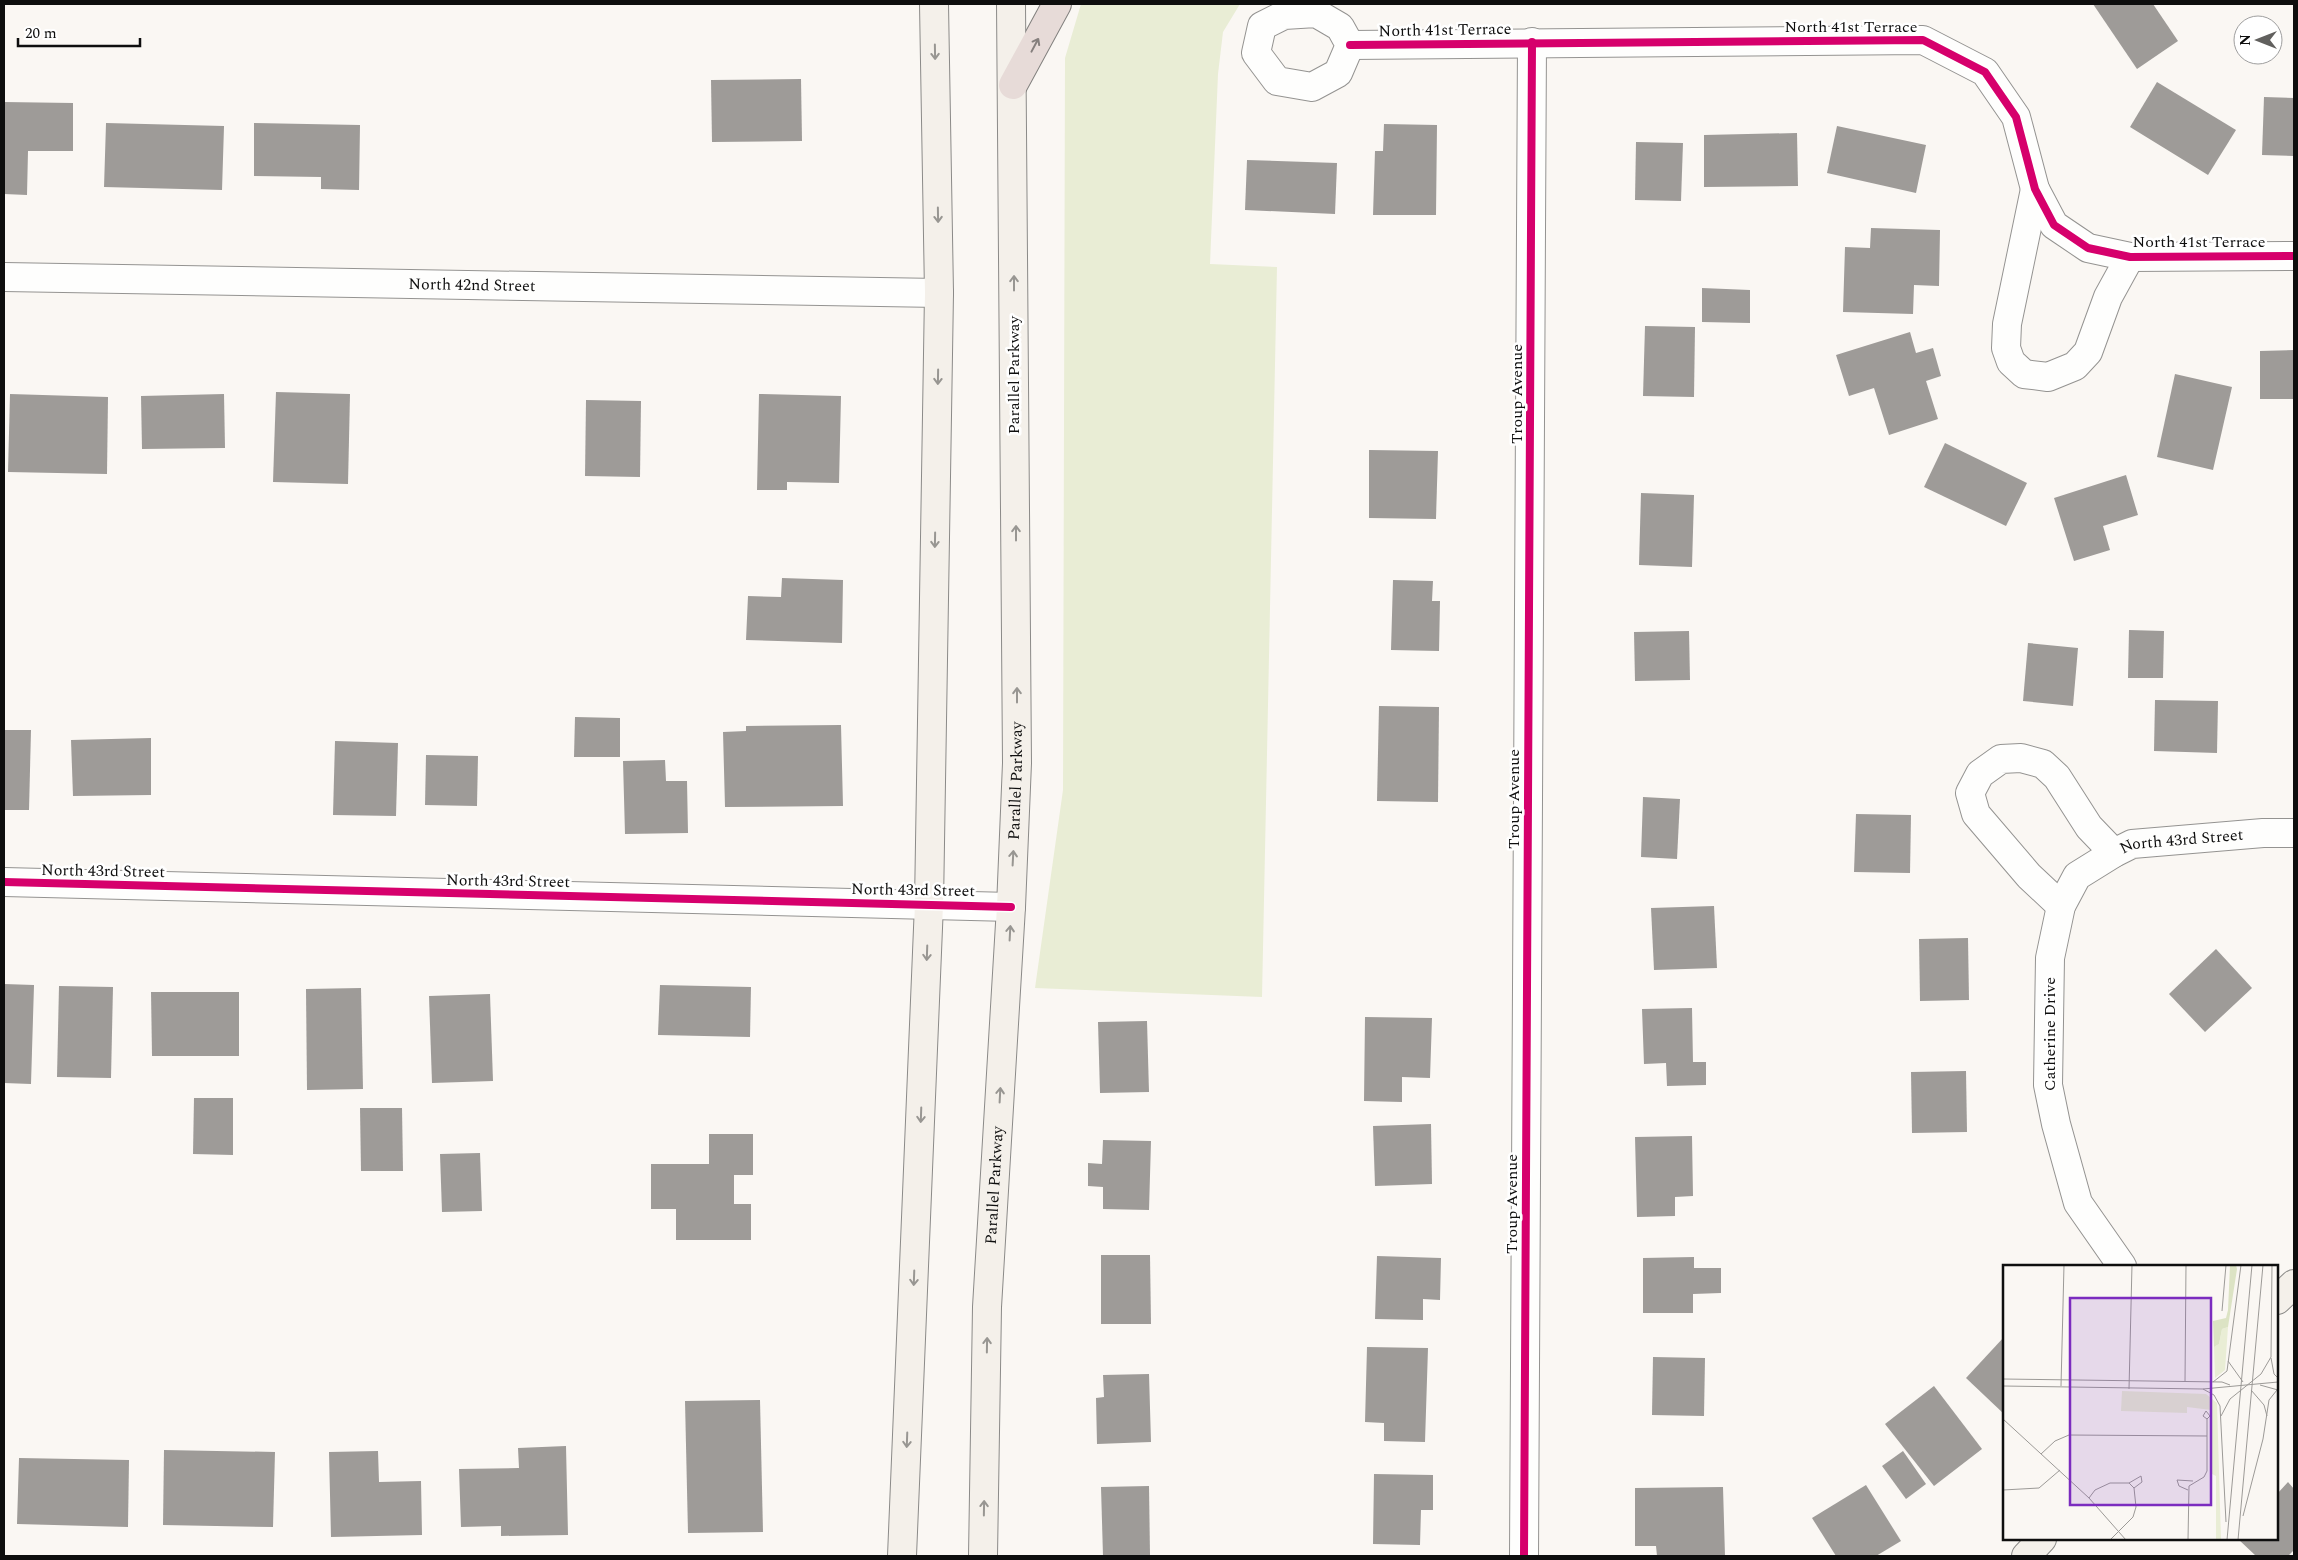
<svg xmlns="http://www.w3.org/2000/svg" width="2298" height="1560" font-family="Spectral,serif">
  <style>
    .green { fill: #e9edd5 }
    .building { fill: #9e9b98 }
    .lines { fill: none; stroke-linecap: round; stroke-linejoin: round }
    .minor-casing { stroke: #949391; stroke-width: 30 }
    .secondary-casing { stroke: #8b8a88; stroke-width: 30 }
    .motorway-casing { stroke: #82807e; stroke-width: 30 }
    .minor { stroke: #fefefd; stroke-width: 28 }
    .secondary { stroke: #f4f0ea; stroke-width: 28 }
    .motorway { stroke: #e7dbd8; stroke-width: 28 }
    .cycleway-casing { stroke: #fff; stroke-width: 11 }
    .cycleway { stroke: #d6006c; stroke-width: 8 }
    .oneway { stroke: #857f7d }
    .oneway2 { stroke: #989692 }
    .labels { text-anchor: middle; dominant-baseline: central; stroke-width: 5; stroke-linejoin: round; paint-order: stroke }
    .street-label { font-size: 16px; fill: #0e0e0e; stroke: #fff }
    .inset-road { fill: none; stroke: #9c9a97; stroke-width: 1 }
    .view { fill: #7b2cbf; fill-opacity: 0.15; stroke: #7b2cbf; stroke-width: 2.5 }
    .inset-edge { fill: none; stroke: #0e0e0e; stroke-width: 2.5 }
  </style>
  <rect width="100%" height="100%" fill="#faf7f3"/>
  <polygon class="green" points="1081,4 1240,4 1223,32 1218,74 1210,264 1277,267 1262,997 1035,988 1063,790 1065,58"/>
  <g class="building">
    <polygon points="2093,4 2153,4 2178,41 2137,69"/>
    <polygon points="801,79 802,141 712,142 711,80"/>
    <polygon points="2157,82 2236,130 2208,175 2130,127"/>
    <polygon points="2264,97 2294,98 2294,156 2262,155"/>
    <polygon points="4,102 73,103 73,151 28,151 27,195 4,194"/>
    <polygon points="106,123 224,126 222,190 104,187"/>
    <polygon points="254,123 360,125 359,190 321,189 321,177 254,176"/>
    <polygon points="1384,124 1437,125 1436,215 1373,215 1375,151 1383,151"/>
    <polygon points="1837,126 1926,145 1916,193 1827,173"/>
    <polygon points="1797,133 1798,186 1704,187 1704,135"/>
    <polygon points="1636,142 1683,143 1681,201 1635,200"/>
    <polygon points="1247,160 1337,163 1335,214 1245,210"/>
    <polygon points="1871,228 1940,230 1939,286 1914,285 1913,314 1843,312 1845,247 1870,248"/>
    <polygon points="1702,288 1750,290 1750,323 1702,322"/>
    <polygon points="1645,326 1695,327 1694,397 1643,396"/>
    <polygon points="1910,332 1916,353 1933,348 1941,376 1926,381 1938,419 1889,435 1874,388 1849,396 1836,355"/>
    <polygon points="2294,350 2294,399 2260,399 2260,351"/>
    <polygon points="2175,374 2232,387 2213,470 2157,457"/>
    <polygon points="276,392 350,394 348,484 273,482"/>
    <polygon points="10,394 108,397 107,474 8,472"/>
    <polygon points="224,394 225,448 142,449 141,396"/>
    <polygon points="759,394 841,396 839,483 787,482 787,490 757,490"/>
    <polygon points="586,400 641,401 640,477 585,476"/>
    <polygon points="1945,443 2027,483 2006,526 1924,487"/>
    <polygon points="1369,450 1438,451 1436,519 1369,518"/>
    <polygon points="2126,475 2138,515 2103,526 2110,550 2074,561 2054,498"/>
    <polygon points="1641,493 1694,495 1692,567 1639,565"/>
    <polygon points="782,578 843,580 842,643 746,640 748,596 781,597"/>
    <polygon points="1393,580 1433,581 1432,601 1440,601 1439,651 1391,650"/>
    <polygon points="2129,630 2164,631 2163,678 2128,678"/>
    <polygon points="1689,631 1690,680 1635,681 1634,632"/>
    <polygon points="2028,643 2078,648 2073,706 2023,701"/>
    <polygon points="2155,700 2218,701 2217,753 2154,751"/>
    <polygon points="1379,706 1439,707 1438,802 1377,801"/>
    <polygon points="575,717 620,718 620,757 574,757"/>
    <polygon points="841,725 843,806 725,807 723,732 746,731 746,726"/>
    <polygon points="4,730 31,730 29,810 4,810"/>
    <polygon points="151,738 151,795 73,796 71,740"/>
    <polygon points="335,741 398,743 396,816 333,815"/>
    <polygon points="426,755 478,756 477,806 425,805"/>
    <polygon points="665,760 666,781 687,781 688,833 625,834 623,761"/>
    <polygon points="1643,797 1680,799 1677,859 1641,857"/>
    <polygon points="1856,814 1911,815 1910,873 1854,872"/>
    <polygon points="1714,906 1717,968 1654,970 1651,908"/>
    <polygon points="1968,938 1969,1000 1920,1001 1919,939"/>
    <polygon points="2216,949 2252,988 2205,1032 2169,994"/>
    <polygon points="4,984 34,985 31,1084 4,1083"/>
    <polygon points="660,985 751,987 750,1037 658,1035"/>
    <polygon points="59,986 113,987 111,1078 57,1077"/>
    <polygon points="361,988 363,1089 307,1090 306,989"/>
    <polygon points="151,992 239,992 239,1056 152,1056"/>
    <polygon points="490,994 493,1081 432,1083 429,996"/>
    <polygon points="1692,1008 1693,1062 1706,1062 1706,1085 1667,1086 1666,1063 1644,1064 1642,1009"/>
    <polygon points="1365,1017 1432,1018 1430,1078 1402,1077 1402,1102 1364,1101"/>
    <polygon points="1147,1021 1149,1092 1100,1093 1098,1022"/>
    <polygon points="1966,1071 1967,1132 1912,1133 1911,1072"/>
    <polygon points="194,1098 233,1098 233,1155 193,1154"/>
    <polygon points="360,1108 402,1108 403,1171 361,1171"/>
    <polygon points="1431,1124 1432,1184 1375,1186 1373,1126"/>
    <polygon points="709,1134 753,1134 753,1175 734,1175 734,1204 751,1204 751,1240 676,1240 676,1209 651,1209 651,1164 709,1164"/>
    <polygon points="1692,1136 1693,1196 1675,1197 1675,1216 1637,1217 1635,1137"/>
    <polygon points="1103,1140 1151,1141 1149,1210 1103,1209 1103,1187 1088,1186 1088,1163 1102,1164"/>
    <polygon points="480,1153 482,1211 442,1212 440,1154"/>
    <polygon points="1101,1255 1150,1255 1151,1324 1101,1324"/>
    <polygon points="1377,1256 1441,1258 1440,1300 1423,1299 1423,1320 1375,1319"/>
    <polygon points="1694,1257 1694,1268 1721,1268 1721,1293 1693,1294 1693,1313 1643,1313 1643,1258"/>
    <polygon points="2004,1337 2004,1414 1966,1378"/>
    <polygon points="1367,1347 1428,1348 1425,1442 1384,1441 1384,1423 1365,1422"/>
    <polygon points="1653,1357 1705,1358 1704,1416 1652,1415"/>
    <polygon points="1149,1374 1151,1442 1097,1444 1096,1398 1104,1397 1103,1375"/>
    <polygon points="1934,1386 1982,1449 1934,1486 1885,1424"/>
    <polygon points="760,1400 763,1532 688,1533 685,1401"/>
    <polygon points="566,1446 568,1535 501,1536 501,1526 461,1527 459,1469 519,1468 518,1448"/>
    <polygon points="164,1450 275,1452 273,1527 163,1525"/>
    <polygon points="378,1451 379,1482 421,1481 422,1535 331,1537 329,1452"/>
    <polygon points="1903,1451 1926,1484 1906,1499 1882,1466"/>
    <polygon points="19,1458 129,1460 128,1527 17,1524"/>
    <polygon points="1374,1474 1433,1475 1433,1510 1421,1510 1420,1545 1373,1544"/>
    <polygon points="2288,1482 2294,1489 2294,1550 2288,1556 2256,1556 2238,1539 2277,1539 2277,1494"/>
    <polygon points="1866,1485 1901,1541 1876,1556 1836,1556 1812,1518"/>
    <polygon points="1149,1486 1150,1555 1103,1556 1101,1487"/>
    <polygon points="1723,1487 1725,1556 1657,1556 1656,1546 1635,1546 1635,1488"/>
  </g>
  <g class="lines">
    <defs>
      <g id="minor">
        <polygon points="1316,13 1340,27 1350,45 1338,73 1312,87 1277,81 1256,53 1262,26 1284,15"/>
        <polyline points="1350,45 1923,40 1985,72 2016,117 2035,189 2054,225 2088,248 2130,257 2294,256"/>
        <polyline points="2035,189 2007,324 2006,348 2011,362 2024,374 2048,377 2075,366 2088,352 2108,297 2130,257"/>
        <path id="s1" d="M4,277l935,16"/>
        <polyline points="4,882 1011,907"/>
        <polyline points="2061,906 2029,876 1976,814 1970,793 1980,774 2001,759 2021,758 2043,764 2057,777 2089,827 2114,853"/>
        <path id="s2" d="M2122,1266l-44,-63 -22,-79 -8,-39 2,-127 11,-52 16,-30 37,-23 18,-9 131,-11h31"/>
        <polyline points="1524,1556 1532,42"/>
      </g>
      <g id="secondary">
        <polyline points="2277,1300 2294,1284"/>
        <polyline points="902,1556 929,904 939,293 934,4"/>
        <path id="s3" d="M983,1556l4,-249 24,-400 6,-144 -6,-759"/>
        <polyline points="2026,1556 2042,1539"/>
      </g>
      <polyline id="motorway" points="1013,85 1057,4"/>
    </defs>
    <use href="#minor" class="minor-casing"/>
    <use href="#secondary" class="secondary-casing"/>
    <use href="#motorway" class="motorway-casing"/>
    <use href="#minor" class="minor"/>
    <use href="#secondary" class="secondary"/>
    <use href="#motorway" class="motorway"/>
    <defs>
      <g id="cycleway">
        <polyline points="1350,45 1923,40 1985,72 2016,117 2035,189 2054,225 2088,248 2130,257 2294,256"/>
        <polyline points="4,882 1011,907"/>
        <polyline points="1524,1556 1532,42"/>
      </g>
    </defs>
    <use href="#cycleway" class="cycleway-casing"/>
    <use href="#cycleway" class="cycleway"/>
  </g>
  <defs><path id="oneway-shaft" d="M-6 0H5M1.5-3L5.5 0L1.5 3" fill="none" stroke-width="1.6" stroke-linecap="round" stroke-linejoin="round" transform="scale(1.25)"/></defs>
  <use class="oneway" href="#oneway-shaft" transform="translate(1035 45) rotate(-62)"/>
  <g class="oneway2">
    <use href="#oneway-shaft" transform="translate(935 52) rotate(89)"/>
    <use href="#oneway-shaft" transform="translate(938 215) rotate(89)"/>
    <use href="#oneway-shaft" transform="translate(1014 283) rotate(-90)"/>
    <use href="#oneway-shaft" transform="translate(938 377) rotate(91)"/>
    <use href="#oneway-shaft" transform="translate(1016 533) rotate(-90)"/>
    <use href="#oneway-shaft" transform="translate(935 540) rotate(91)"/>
    <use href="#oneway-shaft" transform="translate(1017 695) rotate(-90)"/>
    <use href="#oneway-shaft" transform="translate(1013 858) rotate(-87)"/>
    <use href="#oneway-shaft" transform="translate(1010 933) rotate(-87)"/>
    <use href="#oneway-shaft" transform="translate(927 953) rotate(92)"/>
    <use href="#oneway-shaft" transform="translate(1000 1095) rotate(-87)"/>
    <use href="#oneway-shaft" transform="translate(921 1115) rotate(92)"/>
    <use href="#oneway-shaft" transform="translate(914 1278) rotate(92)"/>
    <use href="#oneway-shaft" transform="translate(987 1345) rotate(-89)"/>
    <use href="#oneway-shaft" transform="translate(907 1440) rotate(92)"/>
    <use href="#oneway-shaft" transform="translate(984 1508) rotate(-89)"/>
  </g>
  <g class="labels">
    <g class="street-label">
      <text x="1851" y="27">North 41st Terrace</text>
      <text transform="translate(1445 30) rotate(-1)">North 41st Terrace</text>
      <text x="2199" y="242">North 41st Terrace</text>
      <text stroke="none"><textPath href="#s1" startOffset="468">North 42nd Street</textPath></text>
      <text transform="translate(1014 375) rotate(-90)">Parallel Parkway</text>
      <text transform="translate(1517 394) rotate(-90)">Troup Avenue</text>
      <text stroke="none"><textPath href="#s3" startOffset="776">Parallel Parkway</textPath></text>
      <text transform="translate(1514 799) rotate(-90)">Troup Avenue</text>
      <text stroke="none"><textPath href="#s2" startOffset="526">North 43rd Street</textPath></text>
      <text transform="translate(103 871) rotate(1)">North 43rd Street</text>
      <text transform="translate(508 881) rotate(1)">North 43rd Street</text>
      <text transform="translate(913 890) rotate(1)">North 43rd Street</text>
      <text transform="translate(2050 1034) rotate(-90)">Catherine Drive</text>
      <text stroke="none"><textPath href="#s3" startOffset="371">Parallel Parkway</textPath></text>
      <text transform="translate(1512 1204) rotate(-90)">Troup Avenue</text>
    </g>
  </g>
  <g transform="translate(2003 1265)">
    <rect width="275" height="275" fill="#faf7f3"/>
    <path d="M225,62l-3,43 -10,8 -1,-31 5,-3 3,-15zM119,126l84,3 11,9 4,137h-5v-64l-6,-3 1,-63 -24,-3v6l-66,-2z" fill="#e9edd5"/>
    <path d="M227,0h6l1,4 -9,58 -6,2 -3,15 -5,3 -1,-26 13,-3 2,-8z" fill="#dce3c4"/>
    <path class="inset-road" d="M219,46l4,-46M268,93l3,16 4,4M225,96l15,21M0,114l219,3 8,3M182,117l1,-117M210,117l14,-11 14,-106M257,120l18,5M0,121l200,3 75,-7M58,121l3,-121M126,124l3,-124M200,124l11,6 6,11 6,116M248,125l13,15 3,11M218,151l9,-17 31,-25 10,-17 1,-92M0,154l86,79 37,42M38,189l14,-13 14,-6 138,1M126,218l12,-7 1,6 -8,6M0,225l36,-2 21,-18M185,225l-9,-4 -2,-6 16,1M86,233l6,-8 15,-7h19l5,5 2,19 -3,10 -23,23M240,251l20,-77 6,-39 8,-10M185,275l1,-54 15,-9 3,-6v-52l3,-3 -4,-5 -3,5 4,3M224,275l25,-275M235,275l25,-275"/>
    <path class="view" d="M67,33h141v207h-141z"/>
    <rect width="275" height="275" class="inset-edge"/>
  </g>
  <rect width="2298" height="1560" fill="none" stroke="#0e0e0e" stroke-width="10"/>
  <g transform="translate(2258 40) rotate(270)"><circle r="24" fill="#ffffff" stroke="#9f9f9f"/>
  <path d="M0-4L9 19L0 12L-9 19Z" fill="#61605e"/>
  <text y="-8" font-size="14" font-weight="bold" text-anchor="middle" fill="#0e0e0e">N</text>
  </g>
  <path d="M18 38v8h122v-8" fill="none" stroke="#0e0e0e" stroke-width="2.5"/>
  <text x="25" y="38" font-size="15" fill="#0e0e0e" stroke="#ffffff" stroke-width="4" paint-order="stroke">20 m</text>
</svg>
